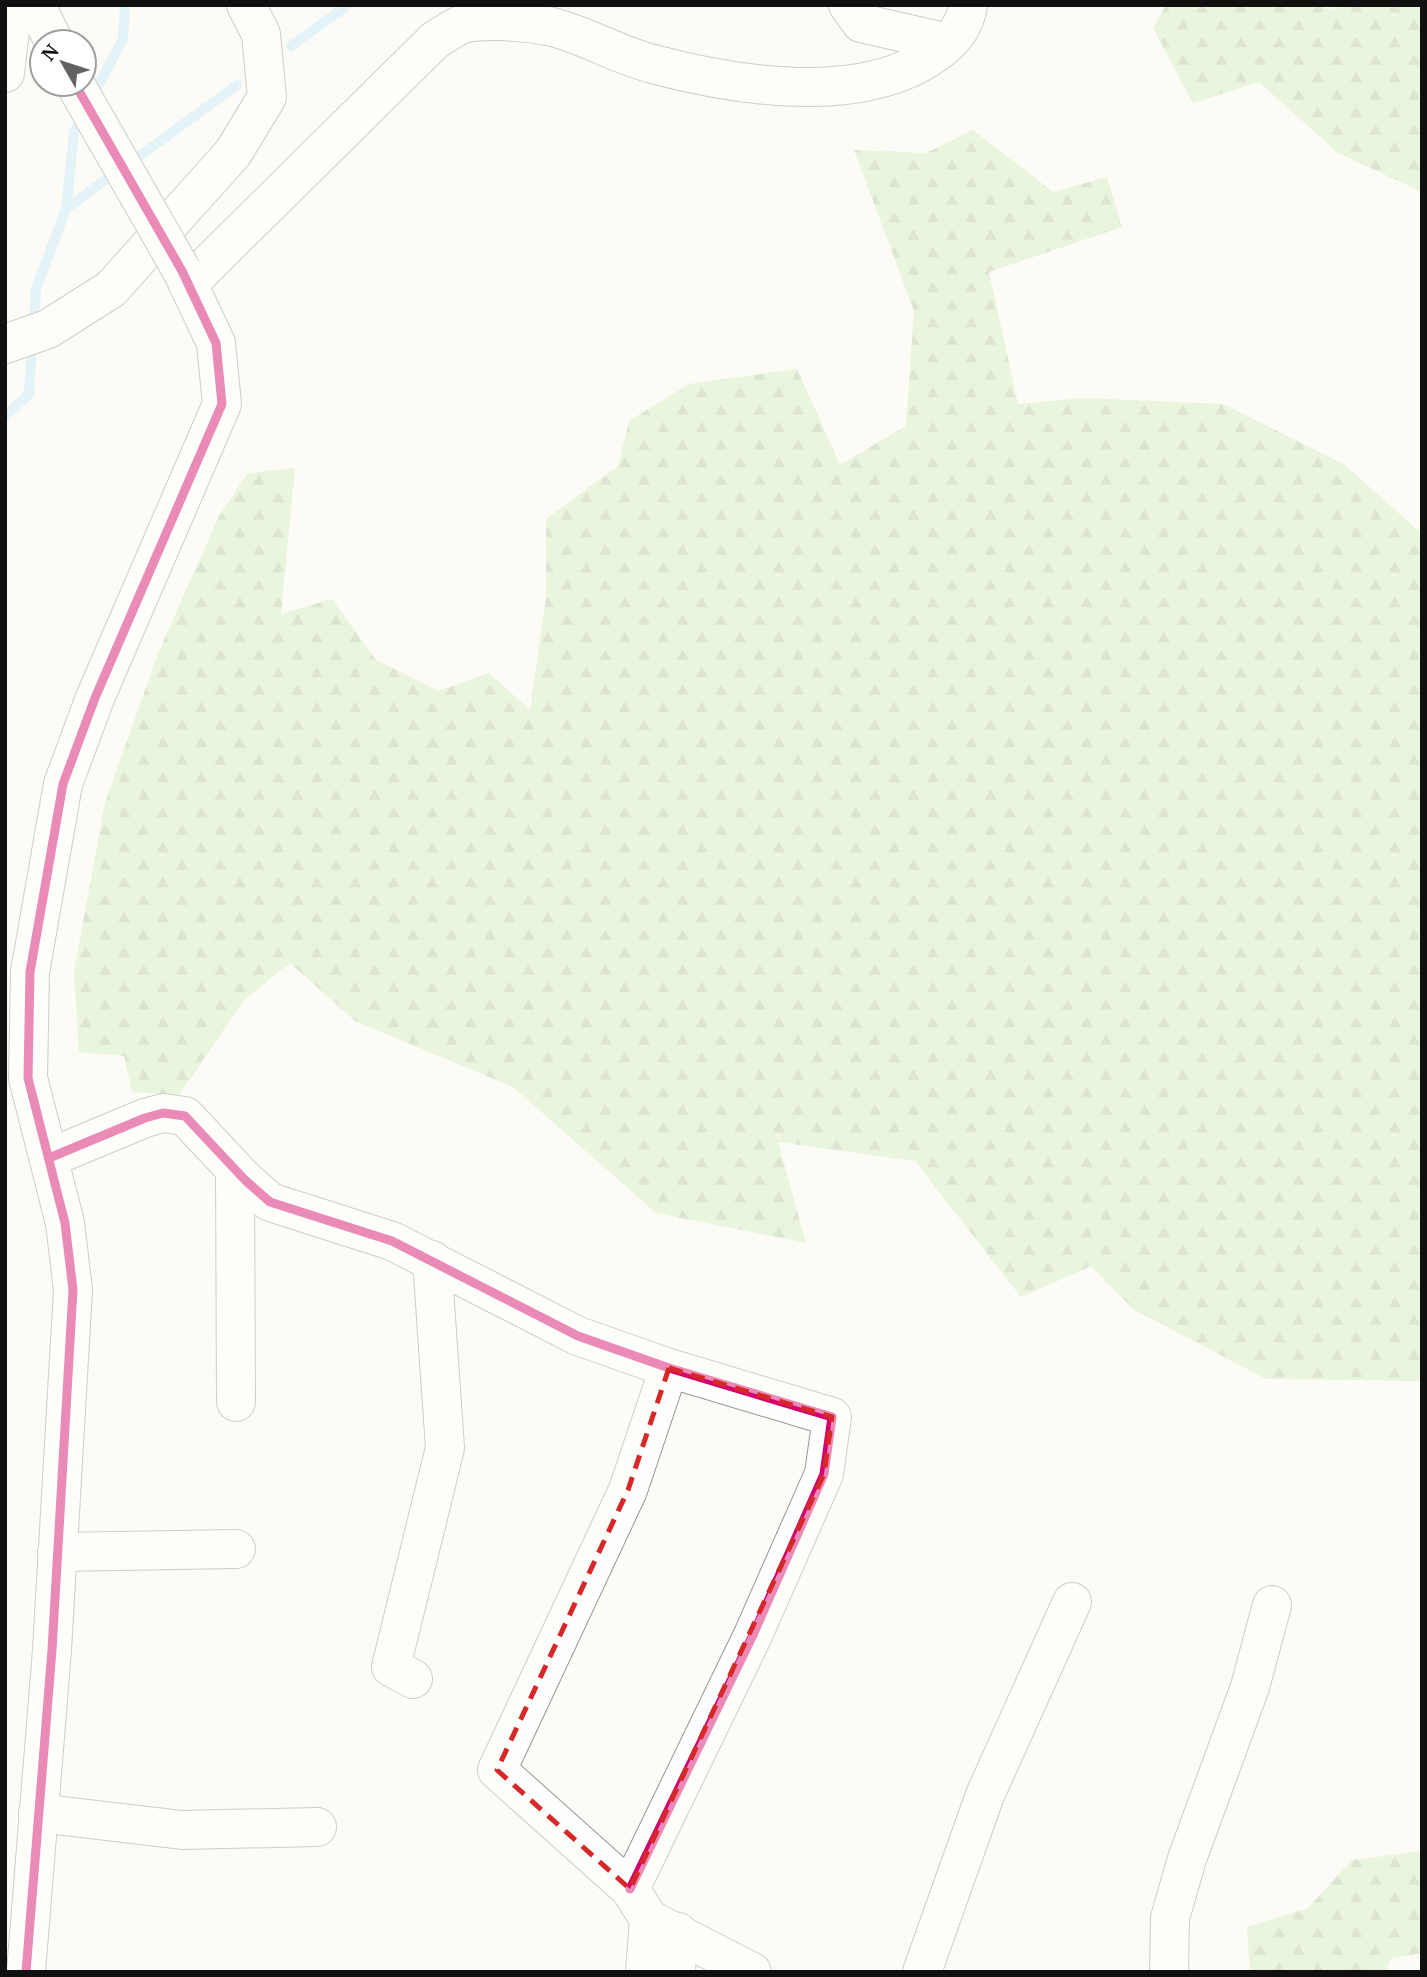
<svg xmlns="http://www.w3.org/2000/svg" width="1427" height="1977" font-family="'PT Serif',serif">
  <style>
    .forest { fill: url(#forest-firs) }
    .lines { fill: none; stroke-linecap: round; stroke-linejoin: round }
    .stream { stroke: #c8e8fb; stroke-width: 10 }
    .minor-casing { stroke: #969694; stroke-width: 40 }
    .minor { stroke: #fffefe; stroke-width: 38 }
    .minor-bridge-casing { stroke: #969694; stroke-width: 40; stroke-linecap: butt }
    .minor-bridge { stroke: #fffefe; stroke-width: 38 }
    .cycleway-casing { stroke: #fff; stroke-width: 13 }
    .cycleway { stroke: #d6006c; stroke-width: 9 }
    .marked { fill: none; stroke: #d62828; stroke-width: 5; stroke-dasharray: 14 9; stroke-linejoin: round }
  </style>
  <defs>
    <pattern id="forest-firs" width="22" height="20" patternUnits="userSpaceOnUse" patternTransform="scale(1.75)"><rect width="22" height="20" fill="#d6edc0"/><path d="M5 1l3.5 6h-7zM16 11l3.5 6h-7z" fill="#b7caa4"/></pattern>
  </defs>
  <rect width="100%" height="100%" fill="#fcfbf6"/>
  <g class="forest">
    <polygon points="1166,5 1309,5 1334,9 1342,5 1422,5 1422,192 1338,153 1259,82 1193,103 1153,28"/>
    <polygon points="973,130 1053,192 1107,177 1122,227 989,272 1018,404 1084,398 1223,404 1345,465 1422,534 1422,1381 1266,1379 1133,1309 1091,1266 1021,1297 915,1161 778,1142 806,1243 656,1213 513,1087 355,1021 290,963 244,1000 179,1095 132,1092 124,1056 79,1052 74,971 105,803 159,651 219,516 248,473 295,468 281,614 332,599 376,660 439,691 489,673 530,710 546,598 546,519 618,466 629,421 689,384 797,369 840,465 906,426 914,311 854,150 926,153"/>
    <polygon points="1422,1851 1422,1953 1390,1959 1386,1972 1250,1972 1247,1927 1308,1908 1352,1860"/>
  </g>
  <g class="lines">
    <g class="stream">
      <polyline points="291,46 348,5"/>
      <polyline points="93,95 123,39 125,5"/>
      <polyline points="130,163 237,85"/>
      <polyline points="66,209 74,132 83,115"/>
      <polyline points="34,324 36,289 66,209 117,171"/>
      <polyline points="5,416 29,394 32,343"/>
    </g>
    <defs>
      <g id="minor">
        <polyline points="36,5 54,42"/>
        <polyline points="848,5 861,23 948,43"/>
        <polyline points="5,73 13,5"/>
        <path d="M188,284l247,-244c9,-5 19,-13 28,-16 21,-6 63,-2 85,2 36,8 69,29 105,38 82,22 211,43 284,-12 17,-13 28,-26 31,-47"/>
        <polyline points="5,344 48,329 111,289 233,153 267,97 261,34 246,5"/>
        <polyline points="49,1158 145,1118 163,1113 185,1116 245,1180 270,1202 392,1241 578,1336 669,1368 832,1417 824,1474 753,1635 630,1889"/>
        <polyline points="235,1170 236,1402"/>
        <polyline points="669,1368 628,1490 497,1770 630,1889 649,1919 752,1972"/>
        <polyline points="57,1552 236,1549"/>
        <polyline points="413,1679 391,1667 445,1448 432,1260"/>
        <polyline points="38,1813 182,1830 317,1827"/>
        <polyline points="26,1972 52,1650 73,1290 65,1223 28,1078 30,972 63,784 95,698 222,404 216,343 182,271"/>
        <polyline points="645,1972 649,1919"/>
        <polyline points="676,1972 678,1932"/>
        <polyline points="922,1972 985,1795 1072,1602"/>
        <polyline points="1169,1972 1170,1918 1187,1859 1250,1687 1272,1605"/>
      </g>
    </defs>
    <use href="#minor" class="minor-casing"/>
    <use href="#minor" class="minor"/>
    <defs>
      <polyline id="minor-bridge" points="75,84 182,271"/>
    </defs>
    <use href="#minor-bridge" class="minor-bridge-casing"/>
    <use href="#minor-bridge" class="minor-bridge"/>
    <defs>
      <g id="cycleway">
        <polyline points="49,1158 145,1118 163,1113 185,1116 245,1180 270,1202 392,1241 578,1336 669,1368 832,1417 824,1474 753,1635 630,1889"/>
        <polyline points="26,1972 52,1650 73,1290 65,1223 28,1078 30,972 63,784 95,698 222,404 216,343 182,271 75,84"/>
      </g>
    </defs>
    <use href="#cycleway" class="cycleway-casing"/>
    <use href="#cycleway" class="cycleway"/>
  </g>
  <path d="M0 0H1427V1977H0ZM669,1368l163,49 -8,57 -194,415 -133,-119 131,-280z" fill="#fcfbf6" fill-opacity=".55" fill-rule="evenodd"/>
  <path class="marked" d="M669,1368l163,49 -8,57 -194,415 -133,-119 131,-280z"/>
  <rect width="1427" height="1977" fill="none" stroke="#101010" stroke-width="14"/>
  <g transform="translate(63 63) rotate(309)"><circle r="33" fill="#ffffff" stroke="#9f9f9f" stroke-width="2"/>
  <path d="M0-5L12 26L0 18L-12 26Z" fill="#636260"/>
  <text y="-10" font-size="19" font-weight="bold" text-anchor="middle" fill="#101010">N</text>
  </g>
</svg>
